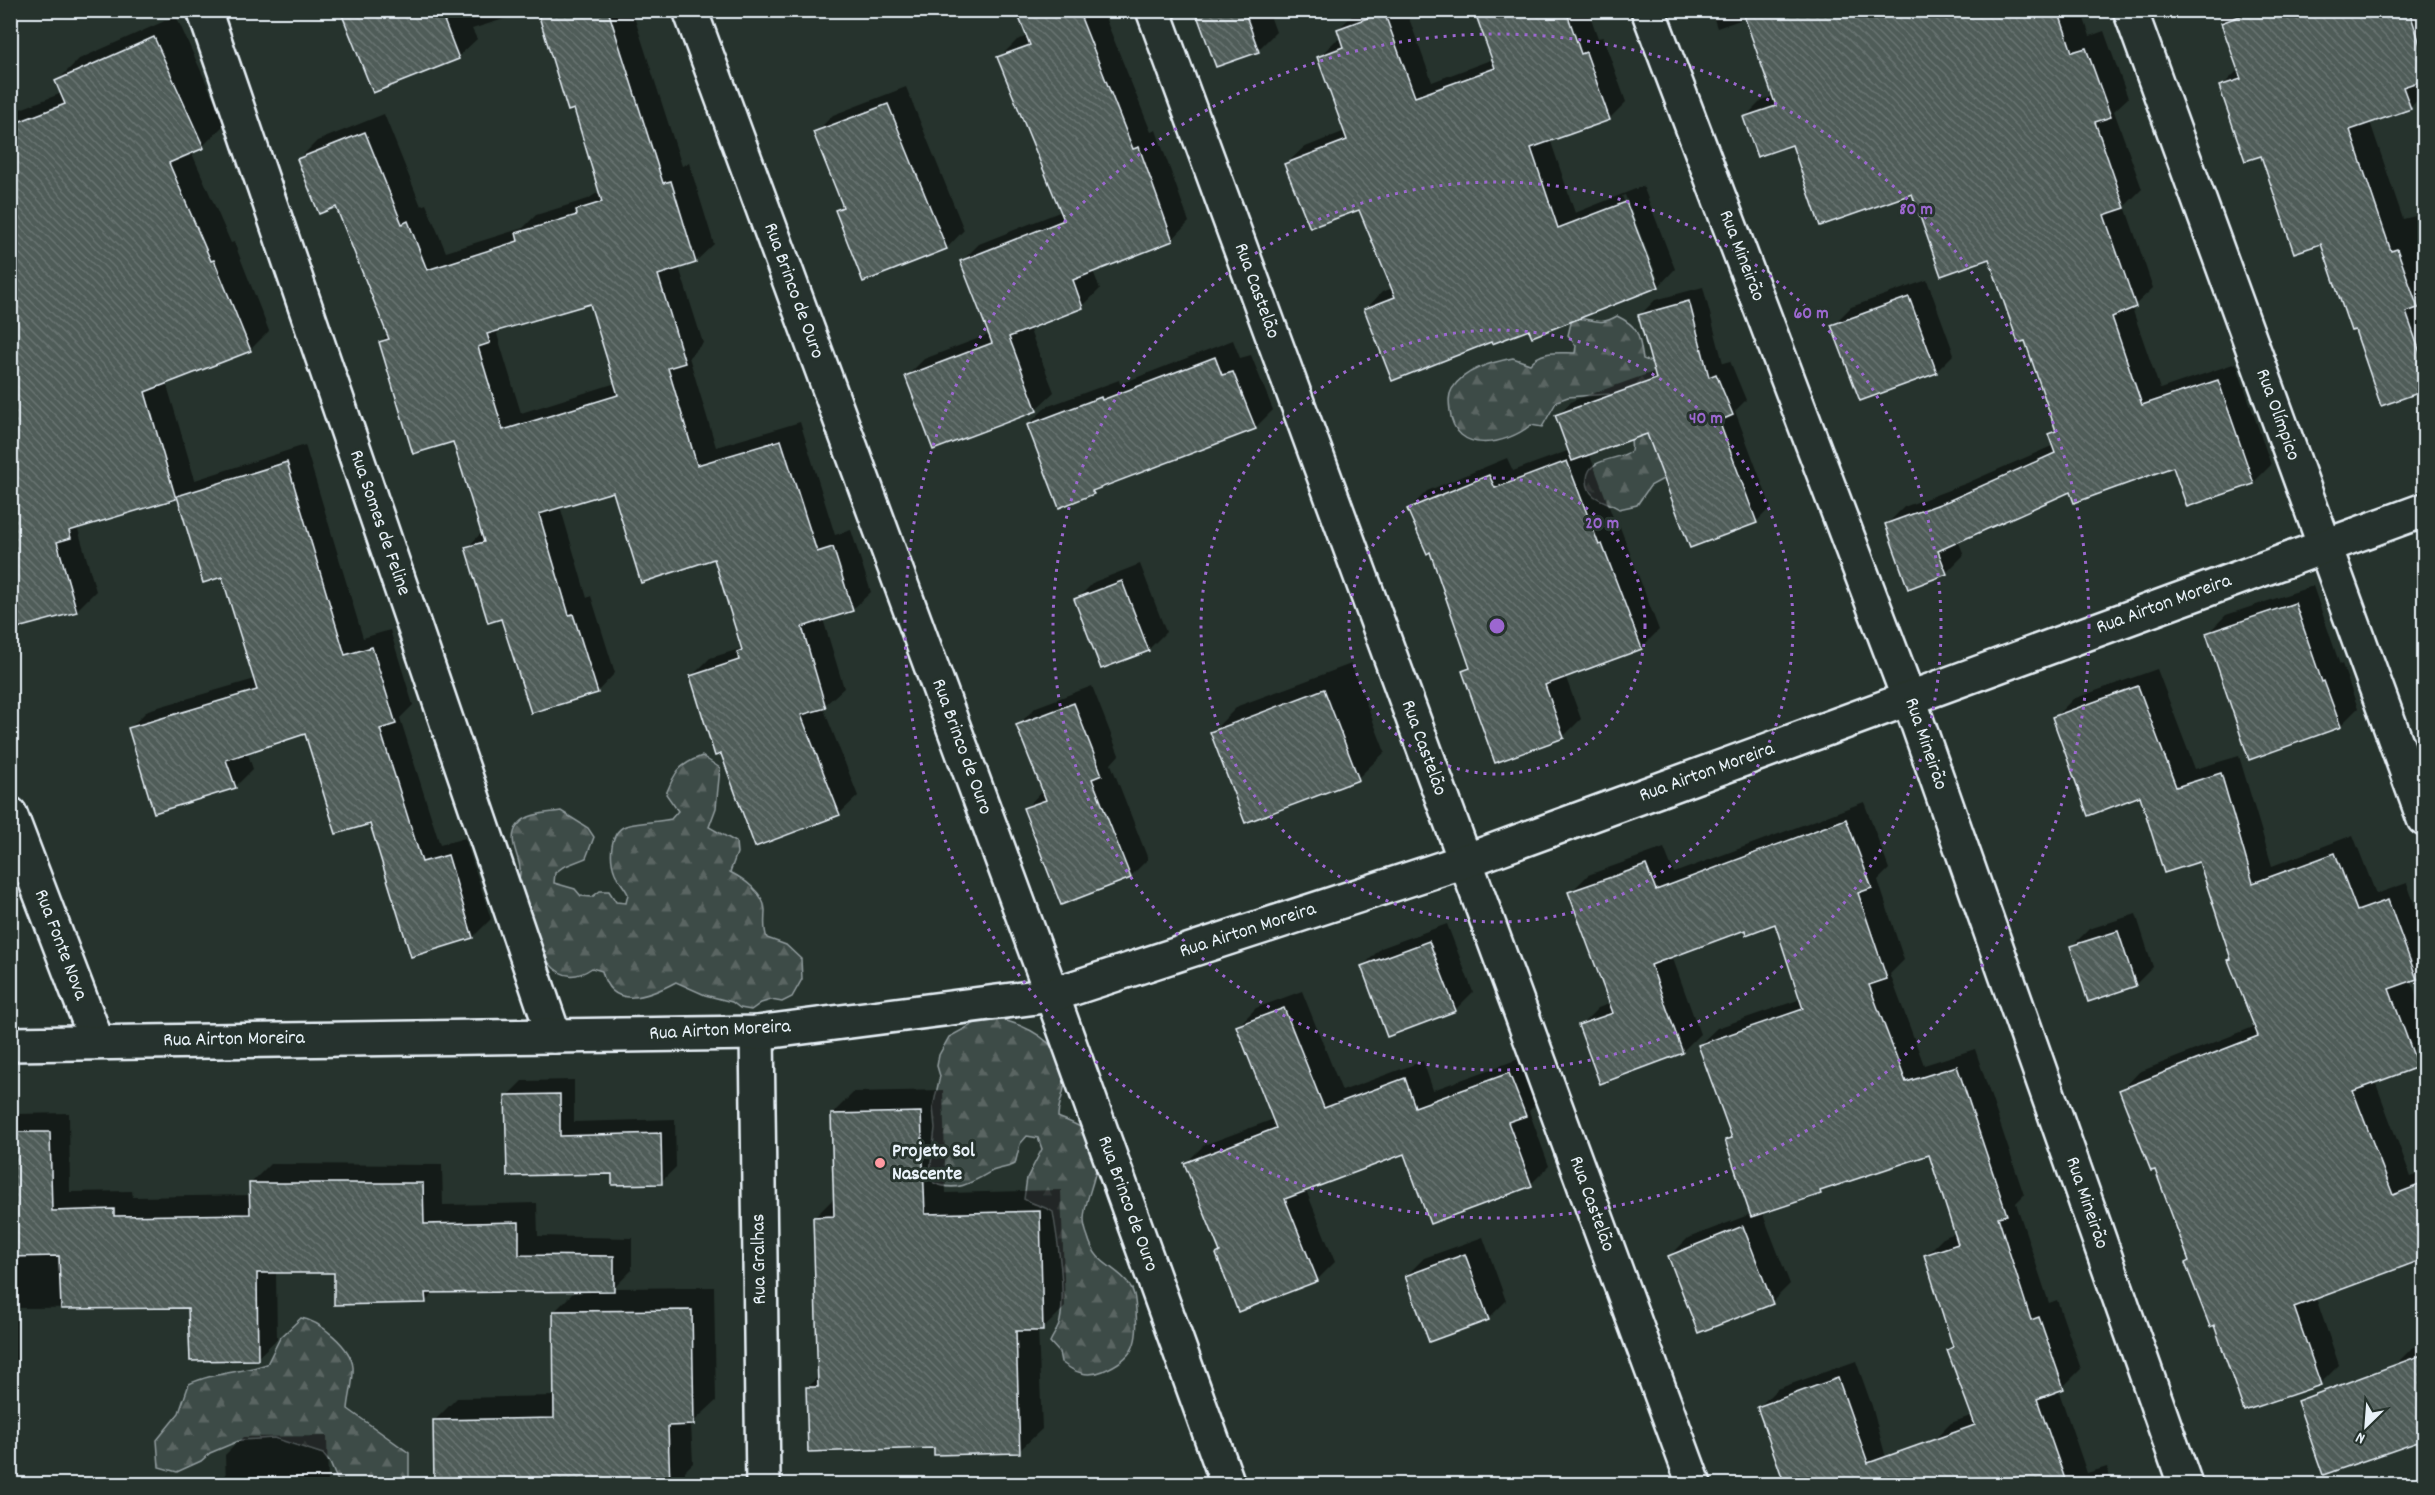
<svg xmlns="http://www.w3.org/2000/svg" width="2435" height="1495" font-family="Dekko,sans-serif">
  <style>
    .forest { fill: url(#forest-firs); stroke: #939ea0; stroke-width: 1.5 }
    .shadow { fill: #0007; fill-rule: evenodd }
    .building { fill: url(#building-back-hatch); stroke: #e8f1f8; stroke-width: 1.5; fill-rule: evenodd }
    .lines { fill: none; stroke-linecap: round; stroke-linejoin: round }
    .minor-casing { stroke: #e8f1f8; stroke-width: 38 }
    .minor { stroke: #26332d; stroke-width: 33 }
    .ring { fill: none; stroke: #9c67d0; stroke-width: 3; stroke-dasharray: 3 6 }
    .poi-dot { fill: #ff9aa2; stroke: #26332d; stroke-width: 2 }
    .labels { text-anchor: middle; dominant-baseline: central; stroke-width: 6; stroke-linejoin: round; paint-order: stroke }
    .street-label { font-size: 20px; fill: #e8f1f8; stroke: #26332d }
    .poi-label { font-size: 20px; font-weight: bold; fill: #e8f1f8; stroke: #26332d; text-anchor: start }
    .centre { fill: #9c67d0; stroke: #26332d; stroke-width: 3 }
    .ring-label { font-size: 18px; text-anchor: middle; font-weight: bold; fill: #9c67d0; stroke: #26332d; stroke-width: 6; stroke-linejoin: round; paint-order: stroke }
  </style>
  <defs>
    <pattern id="forest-firs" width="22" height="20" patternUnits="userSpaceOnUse" patternTransform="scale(1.5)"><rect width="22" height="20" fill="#3e4b47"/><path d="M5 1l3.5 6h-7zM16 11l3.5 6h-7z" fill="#5a6562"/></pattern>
    <pattern id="building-back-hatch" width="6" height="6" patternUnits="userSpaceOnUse" patternTransform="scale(1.5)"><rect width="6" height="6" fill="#505c59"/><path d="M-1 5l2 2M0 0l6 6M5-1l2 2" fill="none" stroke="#697472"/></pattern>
  </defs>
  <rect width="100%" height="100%" fill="#26332d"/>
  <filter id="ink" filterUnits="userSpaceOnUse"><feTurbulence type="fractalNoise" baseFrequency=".0167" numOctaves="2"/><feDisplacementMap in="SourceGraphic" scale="12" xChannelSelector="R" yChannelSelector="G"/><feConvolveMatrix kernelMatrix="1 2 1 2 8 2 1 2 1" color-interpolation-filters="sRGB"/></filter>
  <g filter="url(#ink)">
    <g class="forest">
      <path d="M1617,316c23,11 22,20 26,43l8,3 10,-5 4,121 -15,8 -13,19 -18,4c-7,-5 -18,-8 -25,-13 -5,-4 -7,-11 -7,-17 1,-22 31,-18 44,-28 3,-17 -10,-43 -22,-57l-41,3 -11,4 -15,26 -11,-2c-25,20 -76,31 -81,-14 -1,-8 -2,-15 2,-22 12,-20 41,-27 61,-31l17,6c12,-14 27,-11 45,-11l1,-7 -8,-11 4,-16c19,-3 25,9 45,-3z"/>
      <path d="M702,756l18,12 -4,40 -7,19 27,15 1,11 -7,19c14,7 34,21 35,38 0,11 -2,18 2,28l19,7 15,14 1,20 -10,18 -10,5 -11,-2 -10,3 -10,7 -11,-2 -8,-6 -27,-7 -29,-13c-26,14 -65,30 -74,-11l-10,-3c-38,26 -55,-22 -64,-51 -3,-9 -10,-21 -10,-31 0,-6 3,-11 2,-18 -2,-15 -13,-29 -2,-43 9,-12 29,-12 43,-14l27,17 6,9 -8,21 -23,9 -8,6 -1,10 21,6 6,7 11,1 8,-6h9l7,11 10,1 2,-9c-4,-8 -10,-14 -13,-21 -6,-15 -6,-44 14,-48 14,-3 28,-3 42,-6l7,-8 -12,-17c9,-22 12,-29 36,-38z"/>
      <path d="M986,1017c8,3 16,2 24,5 26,8 56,27 55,58 0,13 -7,23 -7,37 9,4 22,8 29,15 25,25 -3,61 -3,87 0,6 2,13 4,18 8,29 26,27 41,47 6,8 6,16 7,26 2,33 0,47 -33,61 -16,7 -29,1 -42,-9l-2,-10 -9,-10c3,-7 9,-14 10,-21 6,-29 -2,-79 -7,-109 -9,-6 -19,-7 -29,-13l3,-21 15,-29 -4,-11 -11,-2 -7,8 -5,20c-7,4 -15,4 -23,7 -19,11 -35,22 -58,12l-4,-10 5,-45 -2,-21 7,-31 -3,-10 2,-11 10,-18z"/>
      <path d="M301,1318c19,3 50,29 52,49 1,13 -4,29 -5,42l61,44v24l-3,7h-67l-9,-21 -7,-9 -49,-16 -33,2 -31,13 -9,8 -24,11 -18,-5 -2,-27 22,-27 10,-29c24,-12 53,-11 78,-20l13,-26z"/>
    </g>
    <g class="shadow">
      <polygon points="344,10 533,10 472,29 477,39 458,57"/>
      <path d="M538,10h94l50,156 7,-3 25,81 -19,18 -16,5 24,76 -14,14 27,90 84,-25 35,113 16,-5 20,62 -19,18 -29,9 21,69 -21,19 35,89 -19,18 -147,-138 18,-18 33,-10 -28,-91 -101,-67 -54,16 27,92 4,-2 24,77 -18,19 -95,-75 -35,-69 15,-16 -28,-92 -73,-98 7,-8 -51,-129 -38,-46 18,-18 67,-27 37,92 5,-2 20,48 77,-24 13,-13 52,-16 12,-8 -25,-84zM591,302l25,81 -95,30 -24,-79 6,-6z"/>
      <polygon points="1018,10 1102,10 1151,132 1156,130 1189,222 1172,240 1093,271 1100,289 1082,307 1029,328 1054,392 1036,409 934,448 907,376 924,359 990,334 962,261 979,244 1062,211 999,58 1017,40 1028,36"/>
      <polygon points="1197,10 1268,10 1276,32 1258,50"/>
      <path d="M1361,10h45l26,72 61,-23 -17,-49h112l10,28 5,-1 23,65 -17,17 -59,20 25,74 68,-27 32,83 -16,17 -129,42 -164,-19 16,-17 11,-4 -33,-80 -74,-44 17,-16 42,-17 -26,-74 16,-16 7,-3 -4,-9 17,-16zM1625,195l33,84h-3l-33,-83z"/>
      <polygon points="1711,10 2081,10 2090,36 2104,31 2128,98 2114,111 2142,189 2125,206 2153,288 2132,308 2160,389 2236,363 2271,465 2253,483 2174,465 2071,490 1958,540 1964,555 1946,573 1886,525 1904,507 1967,483 2054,445 2050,435 2056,428 2026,339 1990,257 1913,192 1793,143 1744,118 1762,100 1774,96 1746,18 1717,28"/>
      <polygon points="2218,10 2424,10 2424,78 2423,79 2424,93 2410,108 2370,122 2403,219 2424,214 2424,390 2382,404 2356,328 2322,242 2221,87 2239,69"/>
      <polygon points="176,16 225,124 203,146 191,151 231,243 234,242 269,331 250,350 166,382 195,480 305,445 363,638 390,630 413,705 400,718 440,845 465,838 491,919 473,937 371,822 306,732 247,751 253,769 235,787 130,728 148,710 255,679 223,575 204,581 178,495 175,498 81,525 78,529 96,591 77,610 12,628 10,113 62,93 57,81 79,59"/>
      <polygon points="906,87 964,230 947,248 837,210 843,204 815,133 833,115"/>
      <polygon points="1927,280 1954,354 1936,372 1833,325 1851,307"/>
      <polygon points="1703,287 1723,363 1730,361 1746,400 1735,411 1771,507 1756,522 1648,432 1589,453 1617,528 1620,527 1659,630 1641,648 1565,675 1581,719 1563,737 1463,671 1470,665 1431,550 1409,509 1427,491 1507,458 1513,471 1570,450 1557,416 1572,401 1656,371 1640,315 1655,300"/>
      <polygon points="1233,340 1240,358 1251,355 1273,410 1255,428 1098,487 1093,493 1028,425 1046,407 1119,380 1120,384"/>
      <polygon points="1140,564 1166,632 1148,650 1076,600 1094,582"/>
      <polygon points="2313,586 2340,665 2342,664 2358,708 2340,726 2208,633 2226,615"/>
      <polygon points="1351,664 1385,752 1358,778 1246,821 1211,733 1238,706"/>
      <polygon points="2157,669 2195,769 2239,756 2272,866 2353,835 2376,894 2407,883 2424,931 2424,969 2411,980 2424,1017 2424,1058 2417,1066 2375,1081 2411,1177 2424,1172 2424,1271 2421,1262 2406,1267 2405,1265 2316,1298 2339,1365 2321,1383 2245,1409 2156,1168 2121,1091 2139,1072 2256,1026 2200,860 2141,795 2054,718 2073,699"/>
      <polygon points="1092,686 1119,755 1111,764 1148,859 1130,877 1025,809 1043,790 1018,725 1036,707"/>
      <polygon points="1864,802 1889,869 1878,880 1904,960 1890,974 1924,1065 1975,1049 2024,1195 2016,1203 2049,1303 2057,1300 2081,1369 2063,1387 2058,1389 2087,1473 2107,1467 2112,1484 1949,1484 1933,1441 1951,1423 1973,1415 1949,1350 1954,1345 1926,1255 1944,1237 1956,1233 1930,1153 1826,1187 1820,1193 1762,1212 1790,1284 1772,1302 1670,1256 1688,1238 1751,1214 1727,1141 1733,1135 1699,1045 1717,1028 1801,999 1776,922 1746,928 1672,956 1700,1034 1682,1052 1580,1026 1598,1008 1611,1003 1570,893 1588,875 1664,848 1674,873"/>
      <polygon points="2136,914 2153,967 2135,985 2071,947 2089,929"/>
      <polygon points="1447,924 1473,992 1455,1010 1363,966 1381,948"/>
      <polygon points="1302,991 1342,1091 1423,1061 1433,1090 1527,1056 1543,1097 1529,1111 1549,1166 1531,1184 1405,1152 1306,1190 1335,1262 1317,1280 1218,1254 1221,1251 1186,1163 1204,1145 1274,1119 1238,1026 1256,1008"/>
      <polygon points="574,1080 574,1122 675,1119 676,1167 661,1182 613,1173 508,1175 507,1096 522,1081"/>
      <polygon points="943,1090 946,1193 1061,1190 1065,1307 1043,1329 1038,1329 1042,1429 1019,1451 935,1447 807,1388 819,1376 815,1217 835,1197 832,1114 854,1092"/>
      <polygon points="69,1113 70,1192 132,1191 133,1197 251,1195 251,1183 270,1164 442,1165 443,1205 537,1203 538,1236 632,1238 632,1270 614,1288 714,1287 716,1401 691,1424 693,1463 685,1471 685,1484 435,1484 434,1421 457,1398 555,1396 554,1312 576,1290 435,1292 425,1302 335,1271 276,1272 277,1339 257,1358 190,1307 16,1308 18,1467 10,1475 10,1119 15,1114"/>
      <polygon points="1483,1237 1506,1301 1488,1319 1406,1276 1424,1258"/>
      <polygon points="2424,1343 2424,1450 2393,1367 2412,1348"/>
      <polygon points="1856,1361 1872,1406 1893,1484 1759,1407 1777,1389"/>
      <polygon points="327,1436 328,1484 226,1484 225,1455 243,1437"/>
      <polygon points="1565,1478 1567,1484 1548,1484"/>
    </g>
    <g class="building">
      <polygon points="340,10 440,10 459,59 373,93"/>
      <path d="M537,10h71l55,173 8,-2 25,82 -38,12 27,88 -17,5 29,97 84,-25 36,112 16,-5 20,64 -51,16 24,81 -25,7 39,100 -85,32 -34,-93 -6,2 -25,-80 49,-16 -2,-8 5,-2 -28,-91 -73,24 -28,-91 -74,22 30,101 4,-1 25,79 -67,20 -30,-94 -13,4 -23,-76 19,-5 -31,-100 -40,12 -34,-112 10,-3 -53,-132 -17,7 -22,-55 68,-27 37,92 6,-3 19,49 91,-29 -2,-8 61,-18 -1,-5 26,-8 -28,-93 -6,2zM590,304l28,91 -115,35 -25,-83 12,-4 -3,-9z"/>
      <polygon points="1016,10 1078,10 1133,149 1139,147 1173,241 1073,280 1083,308 1009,337 1037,411 933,450 905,376 992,343 960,261 1064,220 997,57 1030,45"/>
      <polygon points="1195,10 1244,10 1259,52 1216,67"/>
      <polygon points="1474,10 1566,10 1581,54 1586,52 1610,120 1531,148 1558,228 1626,202 1659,287 1532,337 1529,330 1492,344 1491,342 1392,381 1364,309 1395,297 1359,210 1310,228 1284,164 1347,140 1317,57 1343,47 1337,29 1384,12 1415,97 1495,68"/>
      <polygon points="1742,10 2058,10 2072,52 2086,48 2111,117 2095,122 2125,208 2104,215 2136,307 2112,317 2142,405 2218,380 2254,484 2187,507 2173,467 2074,503 2070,492 1938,551 1947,574 1908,589 1885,524 1948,501 2055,453 2048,434 2056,431 2025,341 2018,343 1989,259 1941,276 1912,194 1820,226 1792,145 1757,157 1743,117 1776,106"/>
      <polygon points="2256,10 2409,10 2424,56 2424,80 2403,87 2411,109 2350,130 2391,251 2397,249 2418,308 2406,312 2424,364 2424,391 2381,406 2355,330 2351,331 2321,244 2294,253 2261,156 2245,161 2219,86 2241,79 2221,23"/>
      <polygon points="154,37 204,148 169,163 211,261 214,260 251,351 145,392 176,499 69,531 71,538 57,542 77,612 10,630 10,125 65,104 55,81"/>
      <polygon points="888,104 947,249 863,282 835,210 843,207 813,132"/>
      <polygon points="1909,297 1937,373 1860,401 1831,325"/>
      <polygon points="1689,301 1709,377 1716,374 1733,415 1719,421 1757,523 1690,548 1647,434 1572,461 1555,415 1656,379 1638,315"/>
      <polygon points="1215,357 1222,375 1233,372 1256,429 1092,491 1094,494 1059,508 1027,425 1101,397 1102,400"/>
      <polygon points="1567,461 1599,545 1602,544 1642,649 1545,685 1564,738 1495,763 1462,671 1470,668 1430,552 1427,554 1407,509 1489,475 1495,488"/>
      <polygon points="287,462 345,655 372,647 396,724 380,729 422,862 448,855 473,938 411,957 370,824 336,834 305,734 226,760 236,788 154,813 128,728 257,690 222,577 203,583 177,496"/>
      <polygon points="1122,581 1149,651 1101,669 1074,599"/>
      <polygon points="2295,603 2322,682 2324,681 2341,727 2249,760 2206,633"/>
      <polygon points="2138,686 2176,787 2221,773 2253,883 2335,853 2357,911 2388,900 2417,979 2389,989 2418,1067 2353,1091 2393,1195 2424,1183 2424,1259 2294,1307 2321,1385 2244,1411 2214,1325 2210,1327 2185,1263 2189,1261 2155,1170 2151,1171 2119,1090 2258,1036 2228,960 2231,959 2199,862 2164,873 2140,796 2088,816 2052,717"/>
      <polygon points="1324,689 1359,780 1245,823 1210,732"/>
      <polygon points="1074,703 1102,775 1092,779 1131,878 1061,905 1023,808 1046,800 1016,725"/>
      <polygon points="1846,819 1872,888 1858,893 1887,979 1869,985 1906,1082 1957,1066 2007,1215 1998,1217 2031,1320 2039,1317 2064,1389 2037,1399 2067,1485 1785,1485 1757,1407 1838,1378 1868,1463 1975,1425 1947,1350 1953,1347 1924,1255 1958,1244 1929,1155 1820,1191 1821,1194 1751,1217 1725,1140 1732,1138 1698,1045 1803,1009 1775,924 1746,935 1745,930 1651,965 1683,1053 1600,1084 1578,1025 1613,1013 1568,892 1646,865 1656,890"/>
      <polygon points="2118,931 2136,986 2088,1002 2070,946"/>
      <polygon points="1429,941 1456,1011 1387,1037 1361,966"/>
      <polygon points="1284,1008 1324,1108 1405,1078 1415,1107 1509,1073 1526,1116 1508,1122 1532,1186 1430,1224 1404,1154 1285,1199 1318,1281 1238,1312 1216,1254 1220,1252 1184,1163 1276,1128 1236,1026"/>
      <polygon points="560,1094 560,1136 661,1133 662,1184 612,1185 612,1174 507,1176 505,1095"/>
      <polygon points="921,1112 925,1214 1040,1211 1043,1331 1016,1331 1020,1453 934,1455 934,1448 808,1452 806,1387 818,1387 813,1217 834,1216 831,1114"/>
      <polygon points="10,1132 50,1132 52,1211 114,1209 114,1216 250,1214 249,1183 423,1183 424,1224 519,1222 519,1255 614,1256 614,1291 425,1293 426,1303 334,1305 334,1273 257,1273 258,1360 190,1361 188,1308 61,1309 59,1256 10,1257"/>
      <polygon points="1743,1226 1773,1304 1698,1333 1668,1256"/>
      <polygon points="1465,1254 1489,1320 1429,1342 1405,1276"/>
      <polygon points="692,1310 694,1425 668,1426 670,1485 434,1485 433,1420 554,1418 553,1311"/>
      <polygon points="2424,1354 2424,1440 2323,1475 2297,1401"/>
    </g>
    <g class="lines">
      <defs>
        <g id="minor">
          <polyline points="204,10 554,1036"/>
          <polyline points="690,10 1052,995 1228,1484"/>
          <polyline points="1153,10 1694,1484"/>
          <polyline points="1648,10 1909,699 2185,1484"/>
          <polyline points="2130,10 2424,819"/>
          <polyline points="10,814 97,1042"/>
          <polyline points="757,1033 763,1484"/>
          <polyline points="10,1044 757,1033 1052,995 1465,861 2424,510"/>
        </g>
      </defs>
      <use href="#minor" class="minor-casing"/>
      <use href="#minor" class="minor"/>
    </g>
  </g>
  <g class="ring">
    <circle cx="1497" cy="626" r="148"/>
    <circle cx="1497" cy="626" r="296"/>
    <circle cx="1497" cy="626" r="444"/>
    <circle cx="1497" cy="626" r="592"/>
  </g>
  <circle class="poi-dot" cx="880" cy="1163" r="6"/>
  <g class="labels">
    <g class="street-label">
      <text transform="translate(1741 256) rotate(69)">Rua Mineirão</text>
      <text transform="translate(793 291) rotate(70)">Rua Brinco de Ouro</text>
      <text transform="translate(1256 291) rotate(70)">Rua Castelão</text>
      <text transform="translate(2277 415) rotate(70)">Rua Olímpico</text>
      <text transform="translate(379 523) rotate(71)">Rua Somes de Feline</text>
      <text transform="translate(2164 605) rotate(-20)">Rua Airton Moreira</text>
      <text transform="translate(1925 744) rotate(71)">Rua Mineirão</text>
      <text transform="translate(961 747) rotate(70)">Rua Brinco de Ouro</text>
      <text transform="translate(1423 748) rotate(70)">Rua Castelão</text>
      <text transform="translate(1707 773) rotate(-20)">Rua Airton Moreira</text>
      <text transform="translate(1248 931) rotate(-18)">Rua Airton Moreira</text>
      <text transform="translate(60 945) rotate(69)">Rua Fonte Nova</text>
      <text transform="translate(720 1031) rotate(-3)">Rua Airton Moreira</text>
      <text transform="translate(234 1040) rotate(-1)">Rua Airton Moreira</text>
      <text transform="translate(2086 1203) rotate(71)">Rua Mineirão</text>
      <text transform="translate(1127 1204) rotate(70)">Rua Brinco de Ouro</text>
      <text transform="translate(1591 1204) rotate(70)">Rua Castelão</text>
      <text transform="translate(760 1259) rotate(-91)">Rua Gralhas</text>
    </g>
    <g class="poi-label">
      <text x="892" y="1152">Projeto Sol<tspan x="892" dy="23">Nascente</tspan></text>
    </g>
  </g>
  <circle cx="1497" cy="626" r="9" class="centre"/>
  <g class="ring-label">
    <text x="1916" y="214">80 m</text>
    <text x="1811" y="318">60 m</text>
    <text x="1706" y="423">40 m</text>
    <text x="1602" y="528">20 m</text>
  </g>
  <rect width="2435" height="1495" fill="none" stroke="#26332d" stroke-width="36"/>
  <rect x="18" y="18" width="2399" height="1459" fill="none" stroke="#e8f1f8" stroke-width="2" filter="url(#ink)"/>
  <g transform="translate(2366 1426) rotate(205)" stroke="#26332d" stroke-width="4.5" paint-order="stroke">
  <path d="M0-4.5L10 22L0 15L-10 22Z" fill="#e8f1f8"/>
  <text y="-9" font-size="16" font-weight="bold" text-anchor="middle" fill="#e8f1f8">N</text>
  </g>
</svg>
